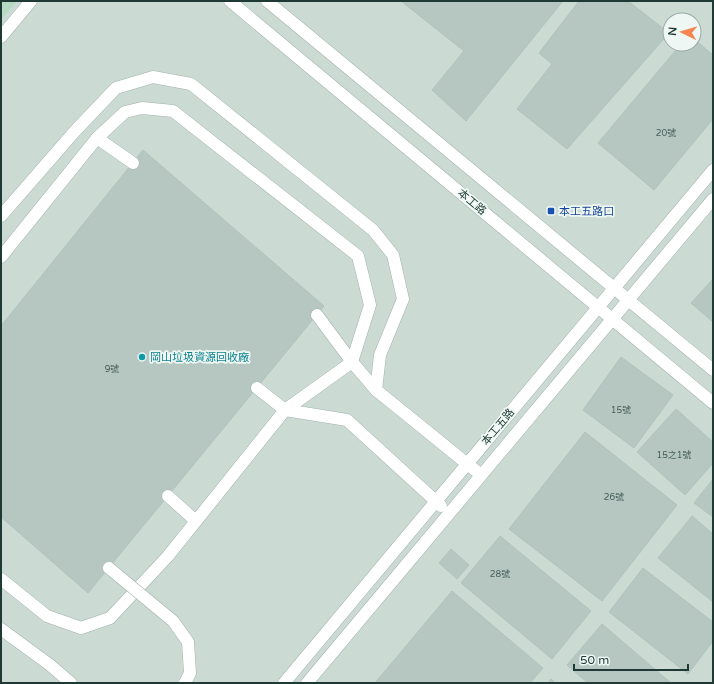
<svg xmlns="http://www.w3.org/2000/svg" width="714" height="684" font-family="'Varela Round','Noto Sans TC',sans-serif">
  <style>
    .built { fill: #ccdad4; fill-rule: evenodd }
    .green { fill: #b5dcc3 }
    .building { fill: #b6c7c2; stroke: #b0c3bd }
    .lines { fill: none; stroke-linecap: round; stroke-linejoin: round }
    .minor-casing { stroke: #a1b2ad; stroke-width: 13 }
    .minor { stroke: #fff; stroke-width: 12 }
    .minor-bridge-casing { stroke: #a1b2ad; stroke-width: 13; stroke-linecap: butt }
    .minor-bridge { stroke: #fff; stroke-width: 12 }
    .transit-dot { fill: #1a4fb4; stroke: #eef7f3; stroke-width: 1.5 }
    .culture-dot { fill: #0f9aa8; stroke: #eef7f3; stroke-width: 1.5 }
    .labels { text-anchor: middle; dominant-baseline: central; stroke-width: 3.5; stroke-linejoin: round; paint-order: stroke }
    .number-label { font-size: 9px; fill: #455d58 }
    .street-label { font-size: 11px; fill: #1f3a35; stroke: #eef7f3 }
    .transit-label { font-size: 11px; fill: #164399; stroke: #eef7f3; text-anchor: start }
    .culture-label { font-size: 11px; fill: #0d838f; stroke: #eef7f3; text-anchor: start }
  </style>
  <rect width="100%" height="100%" fill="#deeae5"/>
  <path class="built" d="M1,1h712v682h-712zM670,20h24v24h-24z"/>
  <polygon class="green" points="1,1 17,1 1,20"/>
  <g class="building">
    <polygon points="401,1 563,1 466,121 432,90 464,51"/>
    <polygon points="579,1 628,1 669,33 567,149 517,109 552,64 539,53"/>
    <polygon points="694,39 713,55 713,119 654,190 598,143 681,44 694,44"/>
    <polygon points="143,150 324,306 88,593 1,517 1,326"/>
    <polygon points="713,279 713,322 691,303"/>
    <polygon points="621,357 673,395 634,448 583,410"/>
    <polygon points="676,409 713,442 713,463 685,495 637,452"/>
    <polygon points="585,432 677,505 602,601 509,529"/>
    <polygon points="713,479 713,517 694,503"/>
    <polygon points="692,516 713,534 713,602 658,558"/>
    <polygon points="500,536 591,611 552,659 461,583"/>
    <polygon points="451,549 469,565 457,579 439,563"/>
    <polygon points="643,568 713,622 713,641 688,674 609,612"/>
    <polygon points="452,591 543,668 530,683 375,683"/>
    <polygon points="602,624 671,683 588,683 567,665"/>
    <polygon points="551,679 555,683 548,683"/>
  </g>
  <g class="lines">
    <defs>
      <g id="minor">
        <polyline points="230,1 713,403"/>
        <polyline points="267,1 713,370"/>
        <polyline points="1,37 31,1"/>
        <polyline points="97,138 133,163"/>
        <polyline points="1,216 75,131 116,88 153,77 191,84 373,230 393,255 403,299 380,355 376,390 481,475"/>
        <polyline points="1,257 97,138 125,112 142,108 173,111 358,256 370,305 352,362 285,410 168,556 110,618 81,628 47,616 1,579"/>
        <polyline points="317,315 352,362 376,390"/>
        <polyline points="257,388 285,410 347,420 441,506"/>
        <polyline points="168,496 196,521"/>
        <polyline points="1,629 50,665 71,683"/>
        <polyline points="284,683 713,170"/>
        <polyline points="307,683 713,199"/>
      </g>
    </defs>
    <use href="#minor" class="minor-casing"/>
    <use href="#minor" class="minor"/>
    <defs>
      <polyline id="minor-bridge" points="109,568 173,621 188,642 190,673 185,683"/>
    </defs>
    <use href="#minor-bridge" class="minor-bridge-casing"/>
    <use href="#minor-bridge" class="minor-bridge"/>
  </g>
  <rect class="transit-dot" x="547" y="207" width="8" height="8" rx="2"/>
  <circle class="culture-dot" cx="142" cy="357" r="4"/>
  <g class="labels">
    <g class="number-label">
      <text x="666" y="133">20號</text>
      <text x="112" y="369">9號</text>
      <text x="621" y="410">15號</text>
      <text x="674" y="455">15之1號</text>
      <text x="614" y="497">26號</text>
      <text x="500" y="574">28號</text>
    </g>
    <g class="street-label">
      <text transform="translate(472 202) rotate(40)">本工路</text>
      <text transform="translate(498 427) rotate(-50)">本工五路</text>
    </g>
    <g class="transit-label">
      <text x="559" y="211">本工五路口</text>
    </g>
    <g class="culture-label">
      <text x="150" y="357">岡山垃圾資源回收廠</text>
    </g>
  </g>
  <rect width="714" height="684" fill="none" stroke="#1f3a35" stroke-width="4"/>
  <g transform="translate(682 32) rotate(275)"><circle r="19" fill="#eef7f3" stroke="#9baba7"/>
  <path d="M0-3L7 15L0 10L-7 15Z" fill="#f58651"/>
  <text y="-6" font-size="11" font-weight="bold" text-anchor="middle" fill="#1f3a35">N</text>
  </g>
  <path d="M574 664v6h114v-6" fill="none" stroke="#1f3a35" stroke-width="2"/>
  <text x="580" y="664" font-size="12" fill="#1f3a35" stroke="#eef7f3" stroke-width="3" paint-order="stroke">50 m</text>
</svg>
